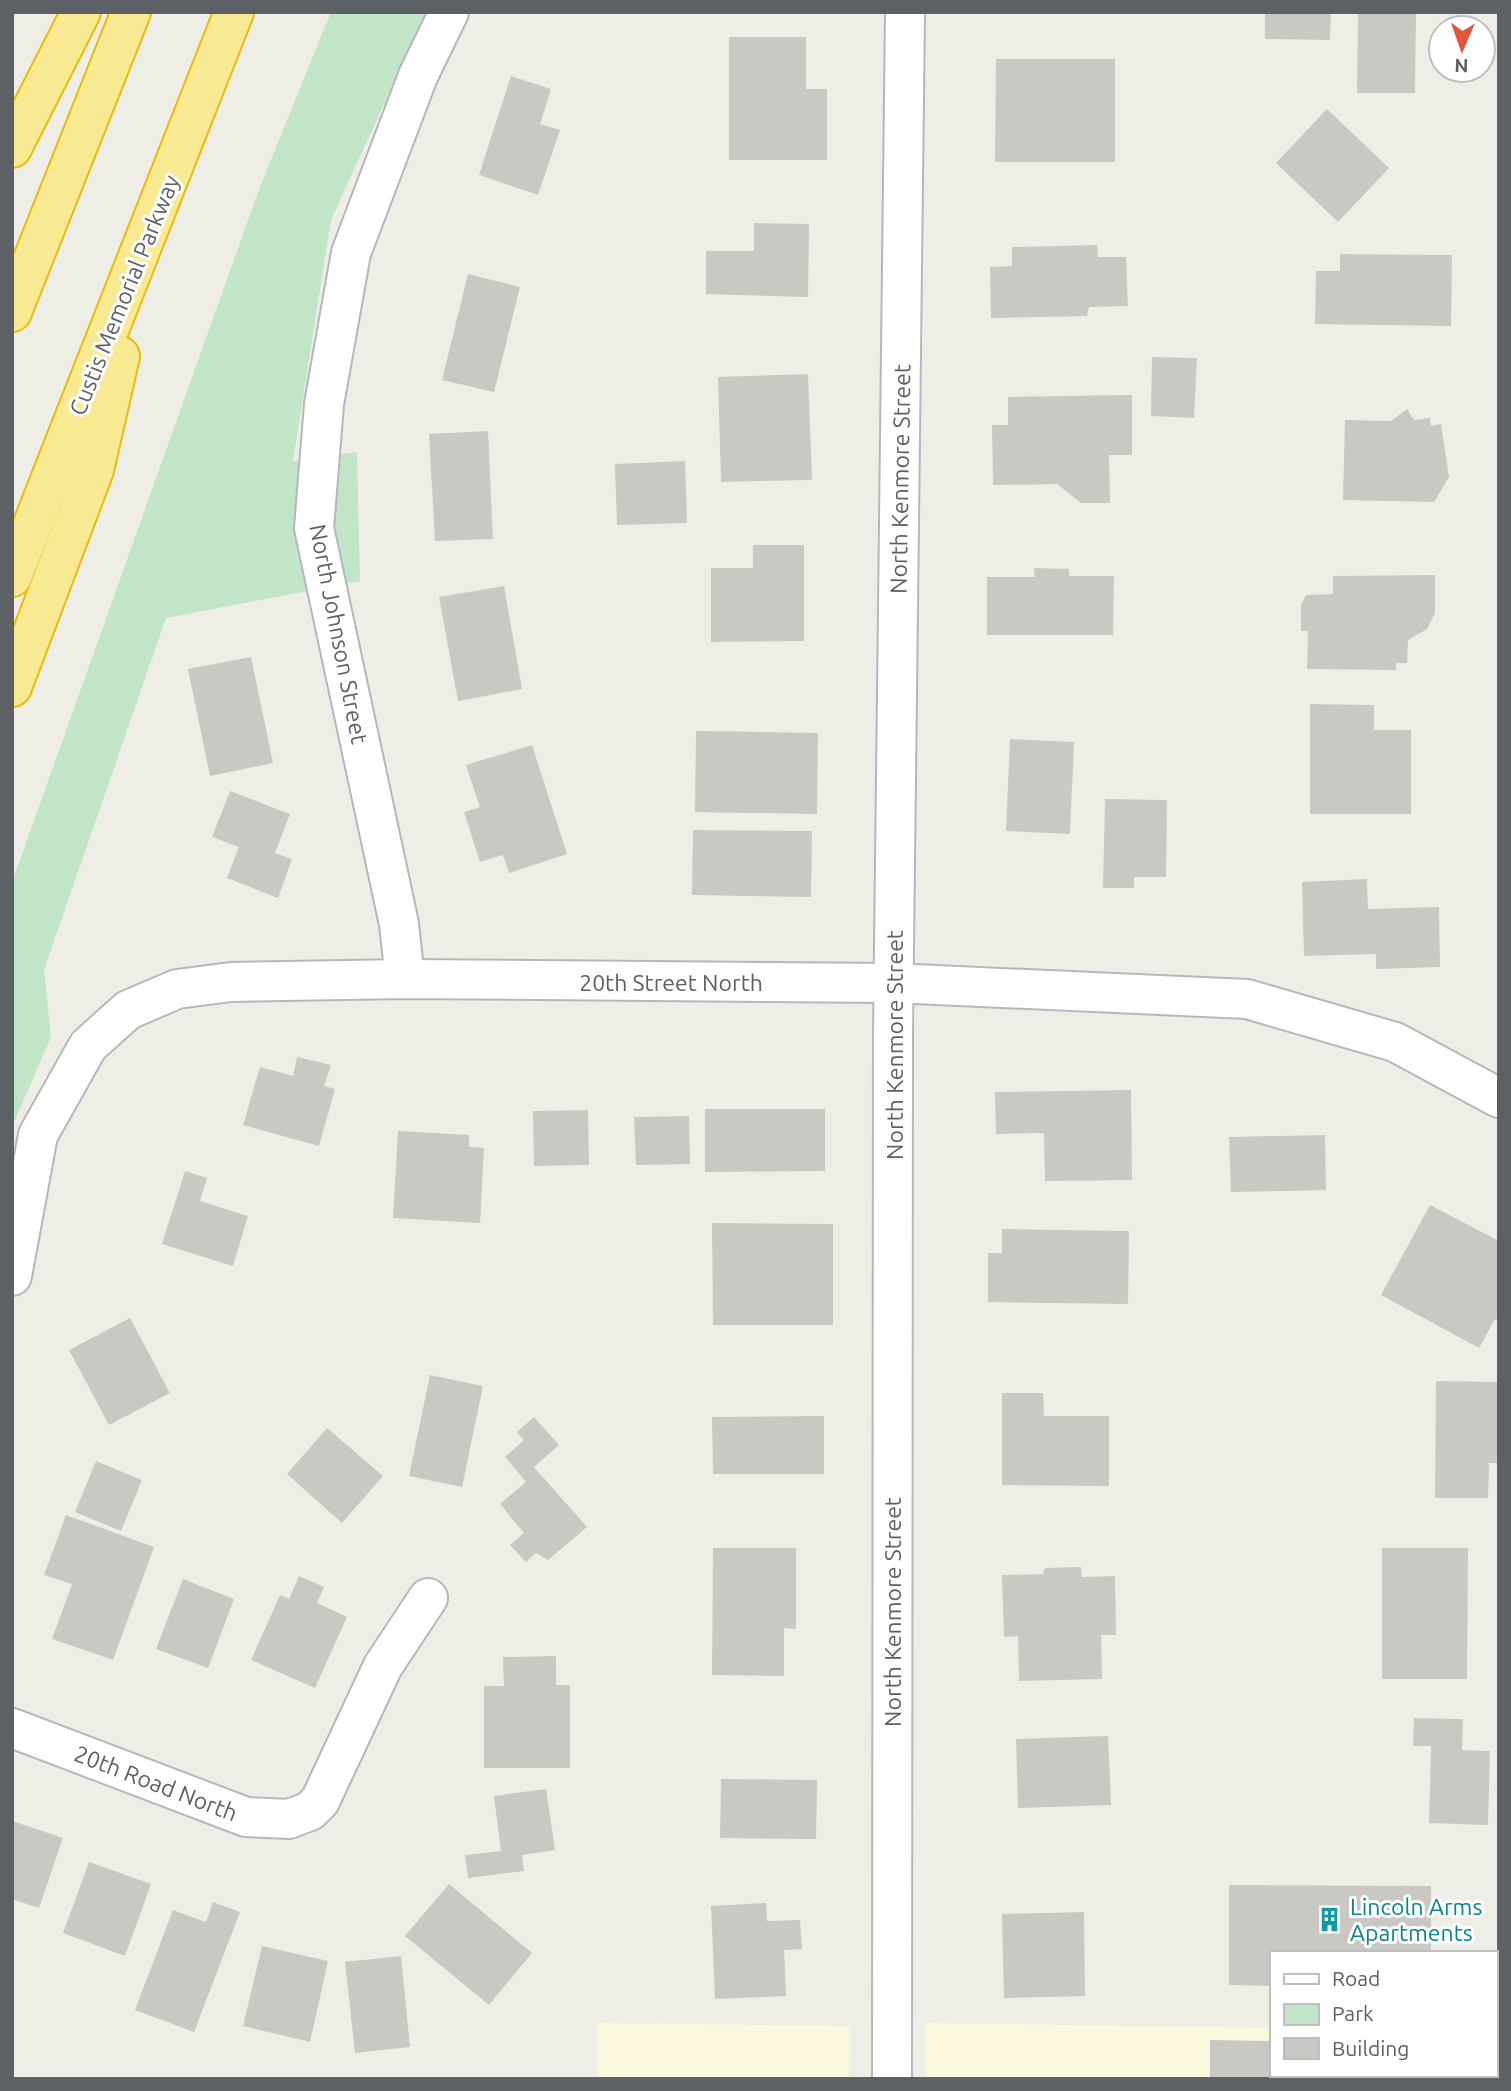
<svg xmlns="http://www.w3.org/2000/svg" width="1511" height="2091" font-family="Ubuntu,sans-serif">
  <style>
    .commercial { fill: #fcf8dd }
    .green { fill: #c3e5c7 }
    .building { fill: #cac8c2 }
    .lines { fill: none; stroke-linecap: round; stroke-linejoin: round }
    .street-casing { stroke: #b6b7bc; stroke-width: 42 }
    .highway-casing { stroke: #ebbb0a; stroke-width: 42 }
    .street { stroke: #fff; stroke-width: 38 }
    .highway { stroke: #f8e993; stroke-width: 38 }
    .labels { text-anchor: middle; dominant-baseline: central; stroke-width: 6; stroke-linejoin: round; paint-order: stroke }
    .street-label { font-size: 23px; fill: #5d6065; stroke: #fff }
    .culture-label { font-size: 23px; fill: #0d838f; stroke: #fff; text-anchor: start }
  </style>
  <rect width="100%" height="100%" fill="#efeee6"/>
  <g class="commercial">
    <polygon points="597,2023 850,2026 849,2079 598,2079"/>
    <polygon points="926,2023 1271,2028 1271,2075 1495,2075 1495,2031 1499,2031 1499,2079 926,2079"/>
  </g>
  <polygon class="green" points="331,12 426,12 331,220 293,461 357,452 360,581 166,618 44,970 51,1037 12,1127 12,882 261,184"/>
  <g class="building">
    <polygon points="1265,12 1331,12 1330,40 1265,39"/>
    <polygon points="1358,12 1416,12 1415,93 1357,93"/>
    <polygon points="729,37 806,37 806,89 827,89 827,160 729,160"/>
    <polygon points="996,59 1115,59 1115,162 995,162"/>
    <polygon points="511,76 551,89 540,124 560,130 538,195 479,175"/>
    <polygon points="1327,109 1389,168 1338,222 1276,163"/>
    <polygon points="754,223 809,224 808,297 706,294 706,251 754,251"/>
    <polygon points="1097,245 1098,257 1126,257 1128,306 1089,307 1087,316 991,318 990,267 1012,266 1012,247"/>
    <polygon points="1340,254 1452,255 1451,326 1315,324 1316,271 1340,271"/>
    <polygon points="468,274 520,287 494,392 442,380"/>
    <polygon points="1152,357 1197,358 1194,418 1151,416"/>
    <polygon points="808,374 812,480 721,482 718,377"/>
    <polygon points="1132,395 1132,455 1109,455 1110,503 1081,503 1057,484 993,485 992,425 1008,425 1008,397"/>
    <polygon points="1407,409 1414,420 1430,418 1431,426 1441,424 1449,477 1434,502 1343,500 1345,420 1391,421"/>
    <polygon points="488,431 493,539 435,541 429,434"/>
    <polygon points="685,461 687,523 617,525 615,464"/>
    <polygon points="753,545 804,545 804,641 711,642 711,568 753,568"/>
    <polygon points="1034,568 1069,569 1069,576 1114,576 1113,635 987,635 987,577 1035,577"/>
    <polygon points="1435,575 1435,613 1427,629 1408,640 1407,663 1396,663 1396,670 1307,669 1308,631 1301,631 1301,605 1306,595 1333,594 1333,576"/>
    <polygon points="504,586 522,689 458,701 439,597"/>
    <polygon points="251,657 273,763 210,776 188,669"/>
    <polygon points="1310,704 1374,705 1374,730 1411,730 1411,814 1310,814"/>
    <polygon points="696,731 818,733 817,814 695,812"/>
    <polygon points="1010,739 1074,742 1070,834 1006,831"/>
    <polygon points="532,745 567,854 509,873 503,855 480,862 464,812 480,807 466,765"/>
    <polygon points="230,791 290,814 275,853 292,859 278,898 227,878 239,847 212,837"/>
    <polygon points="1105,799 1167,800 1166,877 1134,877 1134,888 1103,888"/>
    <polygon points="693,830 812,831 811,897 692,895"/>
    <polygon points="1367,879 1368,909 1439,907 1440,967 1376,969 1376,954 1304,956 1302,882"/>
    <polygon points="297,1057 331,1065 324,1086 335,1089 319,1146 243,1125 260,1067 293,1076"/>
    <polygon points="1131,1090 1132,1180 1045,1181 1044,1133 996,1134 995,1092"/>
    <polygon points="705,1109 825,1109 825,1171 705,1172"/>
    <polygon points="588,1110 589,1165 534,1166 533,1111"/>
    <polygon points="689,1116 690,1164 636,1165 634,1117"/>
    <polygon points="398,1131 469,1135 469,1147 484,1148 480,1223 393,1218"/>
    <polygon points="1325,1135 1326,1190 1231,1192 1229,1137"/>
    <polygon points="185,1171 207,1178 200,1201 248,1216 233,1266 162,1244"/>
    <polygon points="1430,1205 1499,1241 1499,1321 1495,1319 1479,1348 1381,1295"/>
    <polygon points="712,1223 833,1224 833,1325 713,1325"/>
    <polygon points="1002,1229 1129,1231 1128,1304 988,1302 988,1253 1002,1253"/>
    <polygon points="130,1318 170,1393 109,1425 69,1350"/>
    <polygon points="430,1375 483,1386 462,1487 409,1476"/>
    <polygon points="1436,1381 1499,1382 1499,1463 1489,1463 1488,1498 1435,1498"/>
    <polygon points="1002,1393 1043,1393 1044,1416 1109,1416 1109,1486 1002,1485"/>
    <polygon points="824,1416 824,1474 713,1474 712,1417"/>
    <polygon points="534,1417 559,1445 534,1467 587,1527 548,1560 536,1553 526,1562 510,1545 524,1533 500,1504 526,1482 505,1457 524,1440 517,1432"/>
    <polygon points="327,1428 383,1476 342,1523 287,1474"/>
    <polygon points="96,1461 142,1480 121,1531 75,1512"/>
    <polygon points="66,1515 154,1547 113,1660 52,1639 72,1584 44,1575"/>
    <polygon points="713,1548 796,1548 796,1629 784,1628 784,1676 712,1675"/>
    <polygon points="1382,1548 1468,1548 1467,1679 1382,1679"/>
    <polygon points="1081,1567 1082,1577 1115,1576 1116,1635 1101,1635 1102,1679 1019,1681 1018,1636 1004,1637 1002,1575 1043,1574 1045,1568"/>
    <polygon points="299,1576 324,1587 317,1603 347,1617 315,1688 251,1660 280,1595 289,1599"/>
    <polygon points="183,1579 234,1599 208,1668 156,1649"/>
    <polygon points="556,1656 556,1685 570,1685 570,1768 484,1768 484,1686 504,1686 503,1657"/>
    <polygon points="1414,1718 1463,1719 1462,1750 1490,1751 1488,1825 1429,1823 1431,1746 1413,1746"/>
    <polygon points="1108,1736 1111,1805 1018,1808 1016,1739"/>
    <polygon points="721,1779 817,1780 816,1839 720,1838"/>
    <polygon points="546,1789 555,1850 522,1855 524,1871 468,1878 465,1855 501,1851 494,1796"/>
    <polygon points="12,1821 63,1838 39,1908 12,1899"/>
    <polygon points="89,1862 151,1884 125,1956 63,1933"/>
    <polygon points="449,1884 532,1953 489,2005 405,1936"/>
    <polygon points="1229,1885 1431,1886 1431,1953 1271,1953 1271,1986 1229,1985"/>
    <polygon points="213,1902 240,1912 194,2032 135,2010 173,1910 206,1922"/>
    <polygon points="766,1903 767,1921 800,1920 802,1949 784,1950 786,1996 715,1999 711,1906"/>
    <polygon points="1084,1912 1085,1996 1004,1998 1002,1914"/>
    <polygon points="262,1946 328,1961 310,2042 243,2026"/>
    <polygon points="401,1956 410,2047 355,2053 345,1962"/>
    <polygon points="1495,2034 1499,2034 1499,2079 1210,2079 1210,2040 1271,2041 1271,2075 1495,2075"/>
  </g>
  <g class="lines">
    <defs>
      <g id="street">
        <polyline points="405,979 399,924 314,528 324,404 351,253 418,76 449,12"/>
        <polyline points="12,1276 38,1135 88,1046 128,1010 177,989 231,982 405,979 893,983 1247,999 1395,1042 1499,1098"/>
        <polyline points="12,1728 246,1817 289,1819 310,1811 320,1801 383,1666 428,1598"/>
        <polyline points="892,2079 893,1033 905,12"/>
      </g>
      <g id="highway">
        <polyline points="12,148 81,12"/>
        <polyline points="12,312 131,12"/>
        <polyline points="12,577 234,12"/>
        <polyline points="12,687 94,470 120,356"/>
      </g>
    </defs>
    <use href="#street" class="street-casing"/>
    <use href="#highway" class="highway-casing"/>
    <use href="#street" class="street"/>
    <use href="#highway" class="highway"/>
  </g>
  <defs>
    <symbol id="building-bare" viewBox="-9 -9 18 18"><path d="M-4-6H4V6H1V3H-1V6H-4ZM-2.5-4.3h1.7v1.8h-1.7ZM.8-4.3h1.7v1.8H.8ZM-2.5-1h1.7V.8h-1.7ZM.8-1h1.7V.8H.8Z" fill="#0f9aa8" stroke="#fff" stroke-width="2.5" paint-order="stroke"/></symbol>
  </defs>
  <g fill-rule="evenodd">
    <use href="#building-bare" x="1312" y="1902" width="35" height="35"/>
  </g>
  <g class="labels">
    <g class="street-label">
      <text transform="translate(124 295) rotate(-68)">Custis Memorial Parkway</text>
      <text transform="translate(900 479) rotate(-89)">North Kenmore Street</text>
      <text transform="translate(339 634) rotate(79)">North Johnson Street</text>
      <text x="671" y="982">20th Street North</text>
      <text transform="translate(894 1045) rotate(-90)">North Kenmore Street</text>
      <text transform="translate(892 1612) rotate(-90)">North Kenmore Street</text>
      <text transform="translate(156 1783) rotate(21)">20th Road North</text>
    </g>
    <g class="culture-label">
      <text x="1350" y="1906">Lincoln Arms<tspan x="1350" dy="26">Apartments</tspan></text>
    </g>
  </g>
  <rect width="1511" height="2091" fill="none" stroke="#5d6065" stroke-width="28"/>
  <rect x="1270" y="1951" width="228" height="126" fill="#ffffff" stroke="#bebfc1" stroke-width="2"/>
  <rect x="1284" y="1974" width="35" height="10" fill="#ffffff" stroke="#bebfc1" stroke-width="2"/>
  <text x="1332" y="1986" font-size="21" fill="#5d6065">Road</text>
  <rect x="1284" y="2004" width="35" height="21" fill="#c3e5c7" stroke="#bebfc1" stroke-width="2"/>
  <text x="1332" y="2021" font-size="21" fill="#5d6065">Park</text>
  <rect x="1284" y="2038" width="35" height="21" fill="#cac8c2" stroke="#bebfc1" stroke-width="2"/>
  <text x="1332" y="2056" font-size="21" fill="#5d6065">Building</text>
  <g transform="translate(1462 49) rotate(182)"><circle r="33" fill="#ffffff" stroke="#bebfc1" stroke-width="2"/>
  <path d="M0-5L12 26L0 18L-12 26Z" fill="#e25739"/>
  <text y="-10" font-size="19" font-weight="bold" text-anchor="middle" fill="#5d6065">N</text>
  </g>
</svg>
